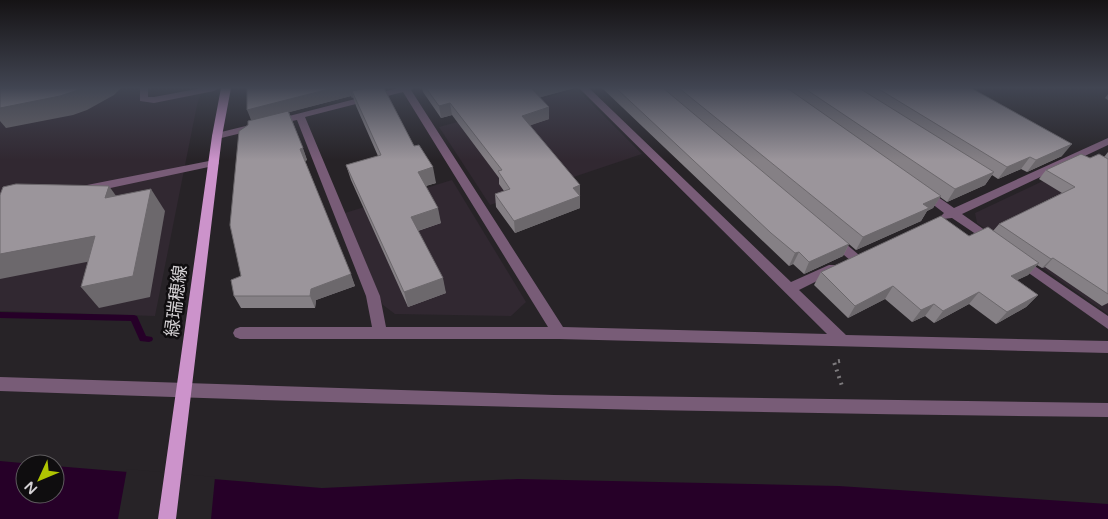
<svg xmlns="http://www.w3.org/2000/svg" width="1108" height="519" font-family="'Varela Round','Noto Sans JP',sans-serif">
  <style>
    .built { fill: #312831 }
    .water { fill: #260028 }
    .pier { fill: #272327 }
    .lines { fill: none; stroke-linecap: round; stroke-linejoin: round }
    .stream { fill: #260028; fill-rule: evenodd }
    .path { stroke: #7d7a7d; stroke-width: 4; stroke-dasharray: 2 5; stroke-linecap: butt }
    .minor { fill: #785c77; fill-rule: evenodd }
    .major { fill: #cc93cb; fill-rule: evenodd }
    .wall { fill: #858085 }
    .shaded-wall { fill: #6c686c }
    .building { fill: #9b959b; stroke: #6c686c }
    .labels { text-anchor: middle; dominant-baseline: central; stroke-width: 5; stroke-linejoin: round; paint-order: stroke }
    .street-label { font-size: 18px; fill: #d4d1d4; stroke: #0f0d0f }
  </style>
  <rect width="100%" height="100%" fill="#272327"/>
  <g class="built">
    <polygon points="0,88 203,88 197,105 155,316 0,311"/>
    <polygon points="577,89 642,154 490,205 439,127"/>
    <polygon points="1079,164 1108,177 1108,314 977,223 975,213"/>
    <polygon points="452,180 526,302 511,316 395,314 383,305 345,213"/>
  </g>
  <polygon class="water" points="0,461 33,464 25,464 25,494 55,494 55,466 322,488 518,479 839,486 1108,504 1108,519 0,519"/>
  <polygon class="pier" points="127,469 215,477 211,519 118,519"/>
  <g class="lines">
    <polygon class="stream" points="0,312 134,315 137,316 146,336 152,337 153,339 152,341 149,342 140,341 131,321 0,318"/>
    <polyline class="path" points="840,361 834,362 842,386"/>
    <g class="minor">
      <polygon points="140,88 148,88 148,97 154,97 202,88 219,88 214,91 154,103 140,101"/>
      <path d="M398,88h15l-2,2 152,237 264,7 -248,-246h10l202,194 38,-17h8l2,3 -2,3 -38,19 47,45 262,6v12l-549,-14h-319l-5,-2 -2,-4 2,-4 5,-2h132l-6,-31 -69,-176 -5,1 -5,-3 2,-2zM403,92l145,235h-162l-6,-31 -75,-179z"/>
      <polygon points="258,123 262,124 262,128 217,139 212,136 213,134"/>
      <polygon points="1108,138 1108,145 962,214 996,238 998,241 996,244 992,245 952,218 943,219 941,216 944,213 918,193 924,189 928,190 954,208"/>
      <polygon points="214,160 218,161 219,163 218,165 87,193 81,189 87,185"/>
      <polygon points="834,236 838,237 859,255 861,258 859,261 851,261 830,243 828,240"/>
      <polygon points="1020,256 1108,316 1108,329 1016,264 1014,261 1016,258"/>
      <path d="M0,377l554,18 554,8v14c-369,-4 -739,-12 -1108,-26z"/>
    </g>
    <polygon class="major" points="221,88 231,88 222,136 176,519 158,519 212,136"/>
  </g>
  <g class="wall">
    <polygon points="247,88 384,88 414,146 436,183 426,186 441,223 418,231 446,293 408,307 351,180 346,165 378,156 356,106 353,97 352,98 351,96 289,112 307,160 305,161 355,286 316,300 315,308 241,308 234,296 241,276 248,125 251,120"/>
    <polygon points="422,88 574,88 540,97 549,119 530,125 580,195 580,208 515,233 496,207 495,194 504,191 499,184 499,178 452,115 441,118 423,92"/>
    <polygon points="602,88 971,88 1062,156 1027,172 1021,169 998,179 992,175 985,185 947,202 940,197 933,208 927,211 921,221 856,250 800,203 849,244 843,256 804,274 793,264 789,266 767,245"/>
    <polygon points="1108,94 1108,100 1105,98"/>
    <polygon points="1108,152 1108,303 1102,306 1045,267 1042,268 1037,265 1028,275 1017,280 1038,295 1026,307 996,324 969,304 934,323 925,316 912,322 885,299 848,318 814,285 821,272 993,231 999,224 1062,193 1039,179 1046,170 1090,158 1104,157"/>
  </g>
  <g class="shaded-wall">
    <polygon points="81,88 121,88 114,95 87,110 73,115 6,128 0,121 0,108"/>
    <polygon points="333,88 349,88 351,96 252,122 247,110"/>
    <polygon points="349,88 380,88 352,91 353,97 352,98"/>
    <polygon points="531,88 574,88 531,100"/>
    <polygon points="450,103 452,115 441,118 439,106"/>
    <polygon points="549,107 549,119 523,128 522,116"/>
    <polygon points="1072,144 1062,156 1027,172 1036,160"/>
    <polygon points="303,148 307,160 305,161 300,149"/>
    <polygon points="1030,157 1021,169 998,179 1007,167"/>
    <polygon points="433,167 436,183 421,187 418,172"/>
    <polygon points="994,172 985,185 947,202 955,189"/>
    <polygon points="580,185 580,208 515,233 514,221 573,188"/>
    <polygon points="109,186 124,207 105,198"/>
    <polygon points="151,189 165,211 150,297 99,308 81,287"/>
    <polygon points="941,196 933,208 927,211 921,221 856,250 863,237 923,204"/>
    <polygon points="438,208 441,223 414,232 411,217"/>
    <polygon points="95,236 112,257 0,279 0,254"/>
    <polygon points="849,244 843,256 804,274 809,262"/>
    <polygon points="799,252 793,264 789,266 795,253"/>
    <polygon points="1053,258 1045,267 1042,268 1051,259"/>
    <polygon points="1039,263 1028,275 1001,288 1011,276"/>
    <polygon points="351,274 355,286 316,300 315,308 310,296 311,289"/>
    <polygon points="443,278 446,293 408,307 404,292"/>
    <polygon points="893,286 885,299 848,318 855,306"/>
    <polygon points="979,292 969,304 934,323 943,311"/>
    <polygon points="1038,295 1026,307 996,324 1007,312"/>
    <polygon points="934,304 925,316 912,322 921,310"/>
  </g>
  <g class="building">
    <polygon points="0,88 81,88 75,91 60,96 0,108"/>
    <polygon points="247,88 333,88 247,110"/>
    <polygon points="366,88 384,88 414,146 419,145 433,167 418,172 438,208 411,217 443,278 404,292 346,165 381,155 352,91"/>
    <polygon points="426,88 531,88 549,107 522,116 580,185 573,188 580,196 514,221 495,194 510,189 498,171 502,170 450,103 439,106"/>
    <polygon points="616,88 663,88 849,244 809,262 799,252 795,253 771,233"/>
    <polygon points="679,88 787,88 941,196 923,204 929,208 863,237"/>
    <polygon points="804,88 859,88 994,172 955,189"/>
    <polygon points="877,88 971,88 1072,144 1036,160 1030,157 1007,167"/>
    <polygon points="288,111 303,148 300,149 351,274 311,289 310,296 234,296 231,280 241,276 230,225 239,131 248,125 248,121"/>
    <polygon points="1081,154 1090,158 1099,154 1108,159 1108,294 1053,258 1051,259 999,224 1075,187 1046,170"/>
    <polygon points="16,184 109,186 105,198 151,189 133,276 81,287 95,236 0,254 0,195 3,187"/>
    <polygon points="941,216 969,236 988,227 1039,263 1011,276 1038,295 1007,312 979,292 943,311 934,304 921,310 893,286 855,306 821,272"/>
  </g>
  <linearGradient id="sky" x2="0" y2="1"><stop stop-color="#151315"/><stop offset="0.55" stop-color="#414552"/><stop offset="1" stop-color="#414552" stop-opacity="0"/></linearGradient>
  <rect width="1108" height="160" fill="url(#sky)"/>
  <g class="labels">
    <g class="street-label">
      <text transform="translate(176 301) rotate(-83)">緑瑞穂線</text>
    </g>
  </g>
  <g transform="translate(40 479) rotate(226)"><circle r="24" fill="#0f0d0f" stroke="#5e5b5e"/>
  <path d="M0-4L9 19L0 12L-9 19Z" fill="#b0c502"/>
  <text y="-8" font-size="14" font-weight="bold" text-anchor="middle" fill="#d4d1d4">N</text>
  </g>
</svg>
